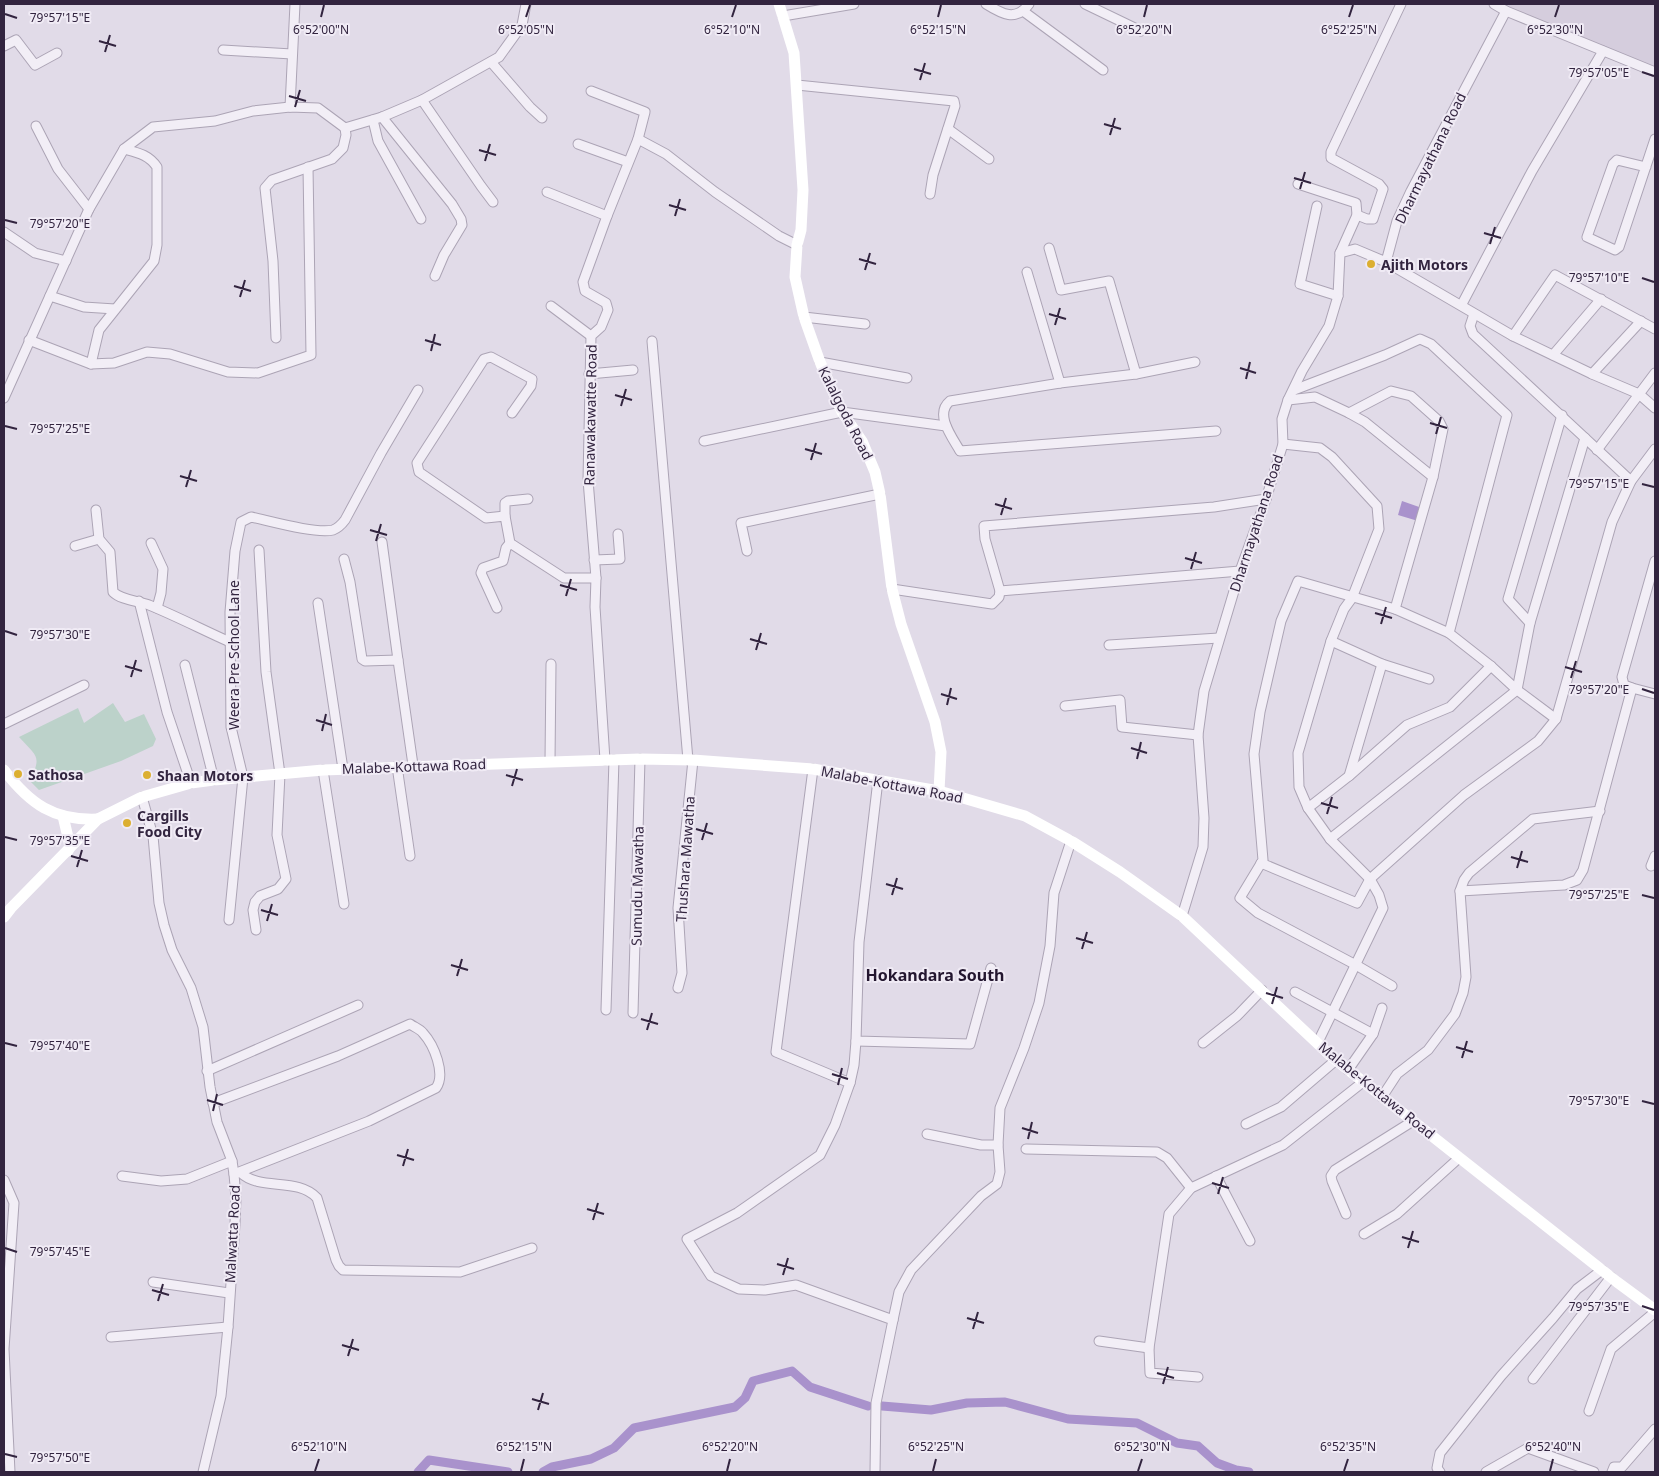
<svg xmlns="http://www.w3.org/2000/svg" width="1659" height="1476" font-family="'Noto Sans',sans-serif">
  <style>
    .built { fill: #d5cddd }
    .green { fill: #bcd2ca }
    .water { fill: #a992cc }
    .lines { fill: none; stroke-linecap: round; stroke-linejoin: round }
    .canal { stroke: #a992cc; stroke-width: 9 }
    .street-casing { stroke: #aca4b5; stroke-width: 11 }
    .street { stroke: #f2eef6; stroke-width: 9 }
    .secondary { stroke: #fff; stroke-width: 11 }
    .ticks { fill: none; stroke: #32243f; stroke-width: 2 }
    .poi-dot { fill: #dcaf31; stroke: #f0ebf5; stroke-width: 2 }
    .labels { text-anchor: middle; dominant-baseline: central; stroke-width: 4; stroke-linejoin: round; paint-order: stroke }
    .street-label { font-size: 14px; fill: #32243f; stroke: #f0ebf5 }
    .poi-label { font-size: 14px; font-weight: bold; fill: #32243f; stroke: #f0ebf5; text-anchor: start }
    .quarter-label { font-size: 16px; font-weight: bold; fill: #241730; stroke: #f0ebf5 }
    .ticks-label { font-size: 12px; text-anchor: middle; fill: #32243f; stroke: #f0ebf5; stroke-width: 4; stroke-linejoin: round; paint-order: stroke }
  </style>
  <rect width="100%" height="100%" fill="#e1dbe8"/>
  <polygon class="built" points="1503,4 1655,4 1655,68 1509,8"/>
  <path class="green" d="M113,703l12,19 19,-8 12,25 -3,7 -32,15 -82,29 -9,-9c12,-26 7,-24 -11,-44l59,-29 6,15z"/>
  <polygon class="water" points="1402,501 1422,508 1418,521 1398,515"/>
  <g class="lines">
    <g class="canal">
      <polyline points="882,1406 931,1410 967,1403 1005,1402 1068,1419 1137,1423 1177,1443 1198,1446 1217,1463 1236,1470 1249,1472"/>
      <polyline points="418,1472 429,1460 508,1472"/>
      <polyline points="543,1472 552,1467 591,1459 614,1448 634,1428 735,1407 745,1398 753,1381 792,1371 810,1387 868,1406"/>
    </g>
    <defs>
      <g id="street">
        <path d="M986,4c16,10 30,18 43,0"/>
        <polyline points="1085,4 1141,31"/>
        <polyline points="1494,4 1506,11 1655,72"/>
        <polyline points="1023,11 1103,70"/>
        <polyline points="783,16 854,4"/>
        <polyline points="4,46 16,40 35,65 57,53"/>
        <polyline points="223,50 292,54"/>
        <polyline points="491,62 530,107 542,118"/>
        <polyline points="797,85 954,101 955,106 933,175 930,194"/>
        <polyline points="591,91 645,112 638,139"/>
        <polyline points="422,100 481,186 493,202"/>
        <polyline points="290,107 295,4"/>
        <polyline points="382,117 452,204 461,219 462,225 444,255 435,276"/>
        <polyline points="373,120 378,141 421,219"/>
        <polyline points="36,126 58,169 89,209"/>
        <polyline points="948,129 989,159"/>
        <polyline points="578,144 628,162"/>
        <polyline points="1646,167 1617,160 1613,164 1587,237 1615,250 1619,247 1655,139"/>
        <polyline points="1298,184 1356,203 1357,215 1340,253"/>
        <polyline points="547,192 607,216"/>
        <polyline points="1317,206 1300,284 1338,296"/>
        <polyline points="1357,215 1367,219 1373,219 1383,189 1379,184 1331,158 1331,152 1401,4"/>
        <polyline points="4,232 35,253 66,261"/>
        <polyline points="1049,248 1061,290 1109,281 1136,374"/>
        <polyline points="1386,262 1513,336 1592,374 1639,394 1655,408"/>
        <polyline points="1027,272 1060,383"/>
        <polyline points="50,296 84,307 115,309"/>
        <polyline points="1462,304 1532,171 1603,51"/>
        <polyline points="551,306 591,336"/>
        <polyline points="1474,314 1470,326 1473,334 1585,438 1530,623 1517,690"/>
        <polyline points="804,317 865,324"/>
        <polyline points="1513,336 1555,275 1655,329"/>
        <polyline points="276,338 273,261 265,188 272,180 332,159 343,148 346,135 345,128"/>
        <polyline points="29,340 91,364 114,363 147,352 170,354 228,372 258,373 311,355 308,167"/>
        <polyline points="652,341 688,760"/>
        <polyline points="1553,355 1601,299"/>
        <polyline points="820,362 907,378"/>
        <path d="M1195,362l-59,12 -76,9 -110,18c-16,13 2,36 10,50l256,-20"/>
        <path d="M91,364l8,-34 55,-69 3,-16v-78c-8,-12 -18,-14 -33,-18"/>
        <polyline points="589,374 633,370"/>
        <polyline points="1592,374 1641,321"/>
        <polyline points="1294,390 1385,355 1420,339 1431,344 1507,415 1449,633"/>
        <polyline points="4,398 89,209 124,149 153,127 215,121 253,111 290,107 318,108 345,128 382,117 422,100 499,57 522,25 526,4"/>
        <polyline points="1288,400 1315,397 1349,413 1365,422 1433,477"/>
        <polyline points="512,413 531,386 532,379 491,357 484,359 417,463 419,472 486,518 505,516 510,543 564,578 596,578"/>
        <polyline points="1349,413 1391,391 1411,396 1439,421 1443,429 1433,477 1395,609 1449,633 1491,666 1517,690"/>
        <polyline points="1585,438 1631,481"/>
        <polyline points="704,441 842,412 946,426"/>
        <polyline points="1283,444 1320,448 1332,457 1377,506 1379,529 1352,598 1344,609 1331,641 1298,753 1299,787 1308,808 1330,839 1370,879 1379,895 1383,908 1318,1042"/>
        <polyline points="1597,450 1655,373"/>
        <path d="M96,510l3,29 11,13 3,40c8,8 25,9 36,13 27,11 54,25 81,37"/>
        <polyline points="505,516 505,503 508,501 528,499"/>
        <polyline points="382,542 398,660"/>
        <polyline points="151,543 163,569 161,593 157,608"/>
        <polyline points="75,546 99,539"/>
        <polyline points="747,551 741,523 880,494"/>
        <polyline points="344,559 350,582 362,659 365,661 398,660 413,765"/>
        <polyline points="594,560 620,559 618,534"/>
        <polyline points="892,589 992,604 999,597 1000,591 985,539 984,526 1214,507 1266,499"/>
        <polyline points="1000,591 1240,571"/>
        <polyline points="139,601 167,712 191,783"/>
        <polyline points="318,603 343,769"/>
        <polyline points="497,608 481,573 483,568 503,561 506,548 510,543"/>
        <polyline points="1530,623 1508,599 1562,415"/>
        <polyline points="1331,641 1382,664 1429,679"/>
        <polyline points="1109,645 1219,638"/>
        <polyline points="185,665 214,780"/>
        <polyline points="1632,688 1624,685 1622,677 1655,561"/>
        <polyline points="1065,706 1120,700 1122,727 1198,735"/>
        <polyline points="4,724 84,685"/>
        <polyline points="605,760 595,607 596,578 588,480 591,336 601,327 608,310 606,303 585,291 583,282 607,216 638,139 666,154 715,192 779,236 797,245"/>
        <polyline points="550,761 551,664"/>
        <polyline points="397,766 410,856"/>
        <polyline points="813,769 776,1052 850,1083 835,1125 820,1155 737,1213 687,1239 711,1276 739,1289 765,1290 796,1285 893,1320 876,1403 875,1472"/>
        <polyline points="323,770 344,904"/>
        <polyline points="1349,776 1382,664"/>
        <polyline points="878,780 859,942 856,1041 970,1044 991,968"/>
        <polyline points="142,797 153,836 159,903 164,925 172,950 191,988 203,1027 210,1087 217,1122 232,1161 234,1174 236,1198 235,1224 228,1327 221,1396 203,1472"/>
        <polyline points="1308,808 1349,776 1407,725 1450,707 1491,666"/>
        <polyline points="1330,839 1517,690 1556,719"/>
        <polyline points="1261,863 1357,903 1370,879 1464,795 1538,741 1556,719 1612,522 1631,481 1655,449"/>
        <polyline points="1651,866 1655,856"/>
        <polyline points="1460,891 1464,880 1469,873 1533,819 1600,811"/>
        <polyline points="1182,916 1203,847 1204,818 1198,735 1204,691 1240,571 1266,499 1283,444 1282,419 1288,400 1302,371 1329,326 1338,296 1340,253 1355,249 1386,262 1397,221 1411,191 1506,11"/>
        <path d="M229,920l14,-143 -12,-50 -1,-115 5,-61 6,-29 10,-5c19,4 64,17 82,13 5,-2 9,-6 12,-10l36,-67 37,-63"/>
        <polyline points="256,930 253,910 255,902 260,896 278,889 286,879 277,835 280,774 266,672 259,550"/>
        <polyline points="1392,986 1356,965 1258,913 1240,898 1263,860 1254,754 1260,712 1281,621 1298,581 1395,609"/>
        <polyline points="678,988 682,973 678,908 693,760"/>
        <polyline points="1295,992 1373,1034"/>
        <polyline points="606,1010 614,760"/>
        <polyline points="633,1013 640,759"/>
        <polyline points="1203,1043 1237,1016 1262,990"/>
        <polyline points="1348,1070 1373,1034 1382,1008"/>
        <polyline points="207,1071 358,1005"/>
        <polyline points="850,1083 854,1065 856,1041"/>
        <polyline points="1382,1097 1397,1074 1428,1050 1455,1014 1463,993 1466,977 1460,891 1564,885 1577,880 1583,870 1632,688 1655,694"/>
        <path d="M213,1103l125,-47 72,-32c4,3 10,5 13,9 11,12 23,41 13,55l-67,33 -135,53"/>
        <polyline points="1246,1124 1281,1107 1336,1060"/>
        <polyline points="927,1134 981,1145 998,1145"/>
        <polyline points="1026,1149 1157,1152 1167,1158 1191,1188"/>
        <path d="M241,1173c19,18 57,4 76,25l19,62 3,6 4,4 117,2 72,-24"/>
        <polyline points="122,1176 161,1181 187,1179 232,1161"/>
        <polyline points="1216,1176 1250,1241"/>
        <polyline points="4,1180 14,1203 4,1349 10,1472"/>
        <polyline points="1346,1214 1332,1181 1331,1176 1335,1170 1413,1121"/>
        <polyline points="1364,1234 1397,1214 1459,1158"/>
        <polyline points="153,1282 229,1293"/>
        <polyline points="893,1320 899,1292 911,1270 981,1196 997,1184 1000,1172 998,1145 1000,1108 1024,1048 1039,1003 1050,946 1054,893 1071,841"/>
        <polyline points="111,1337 228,1327"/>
        <polyline points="1099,1341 1149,1348"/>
        <polyline points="1198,1377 1150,1373 1149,1348 1169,1214 1191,1188 1283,1145 1363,1082"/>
        <polyline points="1533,1379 1611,1277"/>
        <polyline points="1589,1411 1611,1349 1655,1312"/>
        <polyline points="1440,1472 1437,1468 1440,1453 1501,1376 1553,1318 1577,1289 1602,1270"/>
        <polyline points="1486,1472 1528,1448 1594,1472"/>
        <polyline points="1612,1472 1614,1467 1622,1467 1655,1429"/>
      </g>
    </defs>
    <use href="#street" class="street-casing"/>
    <use href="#street" class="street"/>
    <g class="secondary">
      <polyline points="779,4 794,53 803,190 801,230 797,245 795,277 804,317 820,362 842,412 862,441 875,472 880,494 892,589 901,624 935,722 941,752 939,791"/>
      <path d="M4,770c26,34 50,51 94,49"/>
      <polyline points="63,816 70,846 68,851"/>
      <polyline points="4,917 11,908 98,819 142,797 191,783 214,780 323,770 640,759 693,760 813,769 939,791 1025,816 1071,841 1120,872 1182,916 1332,1057 1617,1282 1655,1310"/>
    </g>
  </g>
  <path class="ticks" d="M5,14l12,4M321,17l3,-12M526,17l4,-12M732,17l4,-12M938,17l3,-12M1144,17l3,-12M1349,17l4,-12M1555,17l4,-12M99,41l17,5M105,52l5,-17M914,69l17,5M1642,72l12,4M920,80l5,-17M289,96l17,5M295,107l5,-17M1104,124l17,5M1110,135l5,-17M479,150l17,5M485,161l5,-17M1294,178l17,5M1300,189l5,-17M669,205l17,5M675,216l5,-17M5,220l12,3M1484,233l17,5M1490,244l5,-17M859,259l17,5M865,270l5,-17M1642,278l12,4M234,286l17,5M240,297l5,-17M1049,314l17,5M1055,325l5,-17M425,340l16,5M431,351l4,-17M1240,368l16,5M1246,379l4,-17M615,395l17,5M621,406l5,-17M1430,423l17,5M5,426l12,3M1436,434l5,-17M805,449l17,5M811,460l5,-17M180,476l17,5M1642,484l12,3M186,487l5,-17M995,504l17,5M1001,515l5,-17M370,530l17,5M376,541l5,-17M1185,558l17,5M1191,569l5,-17M560,585l17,5M566,596l5,-17M1375,613l17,5M1381,624l5,-17M5,631l12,4M750,639l17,5M756,650l5,-17M125,666l17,5M1565,667l17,5M131,677l5,-17M1571,678l5,-17M1642,689l12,4M941,694l16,5M947,705l4,-17M316,720l16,5M322,731l4,-17M1131,748l16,5M1137,759l4,-17M506,775l17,5M512,786l5,-17M1321,803l17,5M1327,814l5,-17M696,829l17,5M5,837l12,3M702,840l5,-17M71,856l17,5M1511,857l17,5M77,867l5,-17M1517,868l5,-17M886,884l17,5M892,895l5,-17M1642,895l12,3M261,910l17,5M267,921l5,-17M1076,938l17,5M1082,949l5,-17M451,965l17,5M457,976l5,-17M1266,993l17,5M1272,1004l5,-17M641,1019l17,5M647,1030l5,-17M5,1043l12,3M1456,1047l17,5M1462,1058l5,-17M832,1074l16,5M838,1085l4,-17M207,1100l16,5M1642,1101l12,3M213,1111l4,-17M1022,1128l16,5M1028,1139l4,-17M397,1155l17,5M403,1166l5,-17M1212,1183l17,5M1218,1194l5,-17M587,1209l17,5M593,1220l5,-17M1402,1237l17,5M5,1248l12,4M1408,1248l5,-17M777,1264l17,5M783,1275l5,-17M152,1290l17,5M158,1301l5,-17M1642,1306l12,4M967,1318l17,5M973,1329l5,-17M342,1345l17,5M348,1356l5,-17M1157,1373l17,5M1163,1384l5,-17M532,1399l17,5M538,1410l5,-17M5,1454l12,3M315,1471l4,-12M521,1471l3,-12M727,1471l3,-12M933,1471l3,-12M1138,1471l4,-12M1344,1471l4,-12M1550,1471l3,-12"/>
  <g class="poi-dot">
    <circle cx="1371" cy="264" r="5"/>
    <circle cx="18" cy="774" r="5"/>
    <circle cx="147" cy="775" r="5"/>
    <circle cx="127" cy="823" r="5"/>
  </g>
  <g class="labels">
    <g class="street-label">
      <text transform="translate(1430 158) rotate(-64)">Dharmayathana Road</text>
      <text transform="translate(846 413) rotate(63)">Kalalgoda Road</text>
      <text transform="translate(590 415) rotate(-89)">Ranawakawatte Road</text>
      <text transform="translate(1256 523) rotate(-72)">Dharmayathana Road</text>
      <text transform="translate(233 655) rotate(-90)">Weera Pre School Lane</text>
      <text transform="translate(414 766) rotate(-2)">Malabe-Kottawa Road</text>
      <text transform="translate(892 784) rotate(11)">Malabe-Kottawa Road</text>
      <text transform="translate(685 859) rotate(-86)">Thushara Mawatha</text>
      <text transform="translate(637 886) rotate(-89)">Sumudu Mawatha</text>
      <text transform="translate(1377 1090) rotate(39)">Malabe-Kottawa Road</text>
      <text transform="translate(232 1234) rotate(-87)">Malwatta Road</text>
    </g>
    <g class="poi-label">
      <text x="1381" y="264">Ajith Motors</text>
      <text x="28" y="774">Sathosa</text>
      <text x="157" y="775">Shaan Motors</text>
      <text x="137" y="815">Cargills<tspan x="137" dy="16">Food City</tspan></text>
    </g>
    <g class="quarter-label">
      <text x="935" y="975">Hokandara South</text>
    </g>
  </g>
  <g class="ticks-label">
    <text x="60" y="22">79°57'15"E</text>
    <text x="321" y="34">6°52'00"N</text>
    <text x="526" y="34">6°52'05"N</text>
    <text x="732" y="34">6°52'10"N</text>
    <text x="938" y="34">6°52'15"N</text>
    <text x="1144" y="34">6°52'20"N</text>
    <text x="1349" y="34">6°52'25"N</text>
    <text x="1555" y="34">6°52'30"N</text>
    <text x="1599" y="77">79°57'05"E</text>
    <text x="60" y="228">79°57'20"E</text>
    <text x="1599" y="282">79°57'10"E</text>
    <text x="60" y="433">79°57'25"E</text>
    <text x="1599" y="488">79°57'15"E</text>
    <text x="60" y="639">79°57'30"E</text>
    <text x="1599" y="694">79°57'20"E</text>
    <text x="60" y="845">79°57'35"E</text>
    <text x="1599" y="899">79°57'25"E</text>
    <text x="60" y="1050">79°57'40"E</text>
    <text x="1599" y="1105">79°57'30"E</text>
    <text x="60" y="1256">79°57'45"E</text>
    <text x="1599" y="1311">79°57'35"E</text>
    <text x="319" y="1451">6°52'10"N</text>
    <text x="524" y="1451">6°52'15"N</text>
    <text x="730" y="1451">6°52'20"N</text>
    <text x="936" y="1451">6°52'25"N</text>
    <text x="1142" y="1451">6°52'30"N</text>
    <text x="1348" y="1451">6°52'35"N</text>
    <text x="1553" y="1451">6°52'40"N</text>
    <text x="60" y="1462">79°57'50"E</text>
  </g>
  <rect width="1659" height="1476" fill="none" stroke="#32243f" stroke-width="10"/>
</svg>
